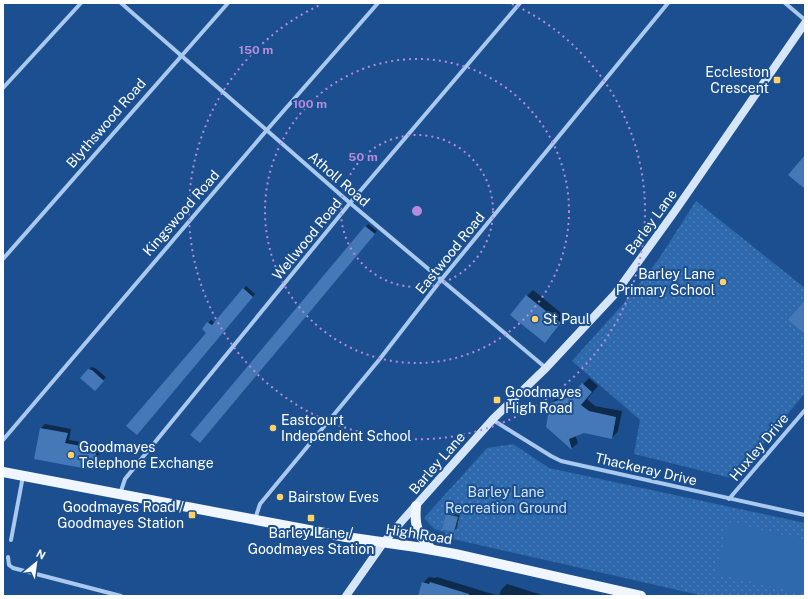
<svg xmlns="http://www.w3.org/2000/svg" width="808" height="599" font-family="'Public Sans',sans-serif">
  <style>
    .park { fill: url(#park-dots) }
    .pitch { fill: #2e69ad }
    .shadow { fill: #0007 }
    .building { fill: #4478b7 }
    .lines { fill: none; stroke-linecap: round; stroke-linejoin: round }
    .street { stroke: #a9c9ee; stroke-width: 4 }
    .secondary { stroke: #d6e6fa; stroke-width: 8 }
    .primary { stroke: #f0f6ff; stroke-width: 10 }
    .ring { fill: none; stroke: #b68bdc; stroke-width: 2; stroke-dasharray: 2 4 }
    .poi-dot { fill: #ffd166; stroke: #1b4f8f; stroke-width: 1.5 }
    .labels { text-anchor: middle; dominant-baseline: central; stroke-width: 4; stroke-linejoin: round; paint-order: stroke }
    .poi-label { font-size: 14px; fill: #fff; stroke: #1b4f8f; text-anchor: start }
    .street-label { font-size: 14px; fill: #fff; stroke: #1b4f8f }
    .park-label { font-size: 14px; fill: #cfe3fa; stroke: #1b4f8f }
    .centre { fill: #b68bdc; stroke: #1b4f8f; stroke-width: 2 }
    .ring-label { font-size: 12px; text-anchor: middle; font-weight: bold; fill: #b68bdc; stroke: #1b4f8f; stroke-width: 4; stroke-linejoin: round; paint-order: stroke }
  </style>
  <defs>
    <pattern id="park-dots" width="8" height="8" patternUnits="userSpaceOnUse"><rect width="8" height="8" fill="#2e69ad"/><path d="M2 2h.1M6 6h.1" fill="none" stroke="#4d80b9" stroke-width="1.8" stroke-linecap="round"/></pattern>
  </defs>
  <rect width="100%" height="100%" fill="#1b4f8f"/>
  <g class="park">
    <polygon points="696,201 805,288 805,393 735,479 634,454 640,420 572,361 624,303 658,260"/>
    <polygon points="513,444 549,468 805,523 805,596 704,596 453,539 445,534 445,532 434,529 424,518 487,448"/>
  </g>
  <polygon class="pitch" points="728,522 805,540 805,594 716,574"/>
  <g class="shadow">
    <polygon points="368,224 377,231 203,439 191,435"/>
    <polygon points="246,286 255,294 139,431 208,333 203,329 211,320 215,323"/>
    <polygon points="533,290 566,317 551,336 527,296"/>
    <polygon points="91,367 95,368 106,377 97,387 89,370"/>
    <polygon points="589,378 598,386 587,399 595,406 622,411 618,431 612,438 584,432 575,435 578,443 572,448 547,427 551,403 558,397 577,391"/>
    <polygon points="45,424 71,429 69,440 100,445 97,465 92,469 35,458 41,428"/>
    <polygon points="449,511 460,514 457,528 454,531 446,514"/>
    <polygon points="429,577 435,578 437,577 499,596 501,590 507,584 545,596 419,596 423,583"/>
  </g>
  <g class="building">
    <polygon points="805,155 805,189 788,175"/>
    <polygon points="365,226 375,234 200,443 190,435"/>
    <polygon points="243,288 253,297 137,435 126,426 206,333 202,329 207,322 212,325"/>
    <polygon points="526,295 561,323 545,343 510,315"/>
    <polygon points="805,300 805,334 788,320"/>
    <polygon points="88,369 92,370 104,381 95,391 80,378"/>
    <polygon points="582,383 592,392 581,405 589,411 616,417 612,439 584,433 569,439 572,450 546,427 550,403 571,396"/>
    <polygon points="40,428 68,433 65,443 97,449 93,470 34,459"/>
    <polygon points="446,514 458,517 454,532 442,529"/>
    <polygon points="422,582 429,584 430,582 469,594 469,596 418,596"/>
  </g>
  <g class="lines">
    <g class="street">
      <polyline points="121,3 350,203 546,368"/>
      <polyline points="785,3 805,20"/>
      <polyline points="3,88 81,3"/>
      <polyline points="3,259 228,3"/>
      <polyline points="493,420 551,456 561,461 805,515"/>
      <polyline points="3,440 266,131 378,3"/>
      <polyline points="120,494 125,479 350,203 520,3"/>
      <polyline points="729,499 805,410"/>
      <polyline points="255,519 260,504 379,360 441,280 668,3"/>
      <polyline points="11,540 23,476"/>
      <polyline points="8,557 9,565 13,568 121,596"/>
    </g>
    <polyline class="secondary" points="346,596 384,542 402,521 493,419 546,368 615,294 675,211 805,23"/>
    <g class="primary">
      <polyline points="3,472 346,537 416,547 455,554 641,596"/>
      <path d="M416,506c-2,21 2,28 15,43"/>
    </g>
  </g>
  <g class="ring">
    <circle cx="417" cy="211" r="76"/>
    <circle cx="417" cy="211" r="152"/>
    <path d="M512 4A228 228 0 1 1 322 4"/>
  </g>
  <g class="poi-dot">
    <rect x="773" y="76" width="8" height="8" rx="2"/>
    <circle cx="723" cy="282" r="4"/>
    <circle cx="535" cy="319" r="4"/>
    <rect x="493" y="396" width="8" height="8" rx="2"/>
    <circle cx="273" cy="428" r="4"/>
    <circle cx="71" cy="455" r="4"/>
    <circle cx="280" cy="497" r="4"/>
    <rect x="188" y="511" width="8" height="8" rx="2"/>
    <rect x="307" y="514" width="8" height="8" rx="2"/>
  </g>
  <g class="labels">
    <g class="poi-label">
      <text x="769" y="72" text-anchor="end">Eccleston<tspan x="769" dy="16">Crescent</tspan></text>
      <text x="715" y="274" text-anchor="end">Barley Lane<tspan x="715" dy="16">Primary School</tspan></text>
      <text x="543" y="319">St Paul</text>
      <text x="505" y="392">Goodmayes<tspan x="505" dy="16">High Road</tspan></text>
      <text x="281" y="420">Eastcourt<tspan x="281" dy="16">Independent School</tspan></text>
      <text x="79" y="447">Goodmayes<tspan x="79" dy="16">Telephone Exchange</tspan></text>
      <text x="288" y="497">Bairstow Eves</text>
      <text x="184" y="507" text-anchor="end">Goodmayes Road /<tspan x="184" dy="16">Goodmayes Station</tspan></text>
      <text x="311" y="533" text-anchor="middle">Barley Lane /<tspan x="311" dy="16">Goodmayes Station</tspan></text>
    </g>
    <g class="street-label">
      <text transform="translate(106 123) rotate(-49)">Blythswood Road</text>
      <text transform="translate(339 179) rotate(41)">Atholl Road</text>
      <text transform="translate(181 213) rotate(-49)">Kingswood Road</text>
      <text transform="translate(651 222) rotate(-54)">Barley Lane</text>
      <text transform="translate(307 239) rotate(-51)">Wellwood Road</text>
      <text transform="translate(450 253) rotate(-51)">Eastwood Road</text>
      <text transform="translate(759 447) rotate(-50)">Huxley Drive</text>
      <text transform="translate(437 463) rotate(-49)">Barley Lane</text>
      <text transform="translate(646 469) rotate(13)">Thackeray Drive</text>
      <text transform="translate(419 534) rotate(9)">High Road</text>
    </g>
    <g class="park-label">
      <text x="506" y="492">Barley Lane<tspan x="506" dy="16">Recreation Ground</tspan></text>
    </g>
  </g>
  <circle cx="417" cy="211" r="6" class="centre"/>
  <g class="ring-label">
    <text x="256" y="54">150 m</text>
    <text x="310" y="108">100 m</text>
    <text x="363" y="161">50 m</text>
  </g>
  <rect width="808" height="599" fill="none" stroke="#ffffff" stroke-width="8"/>
  <g transform="translate(36 563) rotate(29)" stroke="#1b4f8f" stroke-width="3" paint-order="stroke">
  <path d="M0-3L7 15L0 10L-7 15Z" fill="#ffffff"/>
  <text y="-6" font-size="11" font-weight="bold" text-anchor="middle" fill="#ffffff">N</text>
  </g>
</svg>
